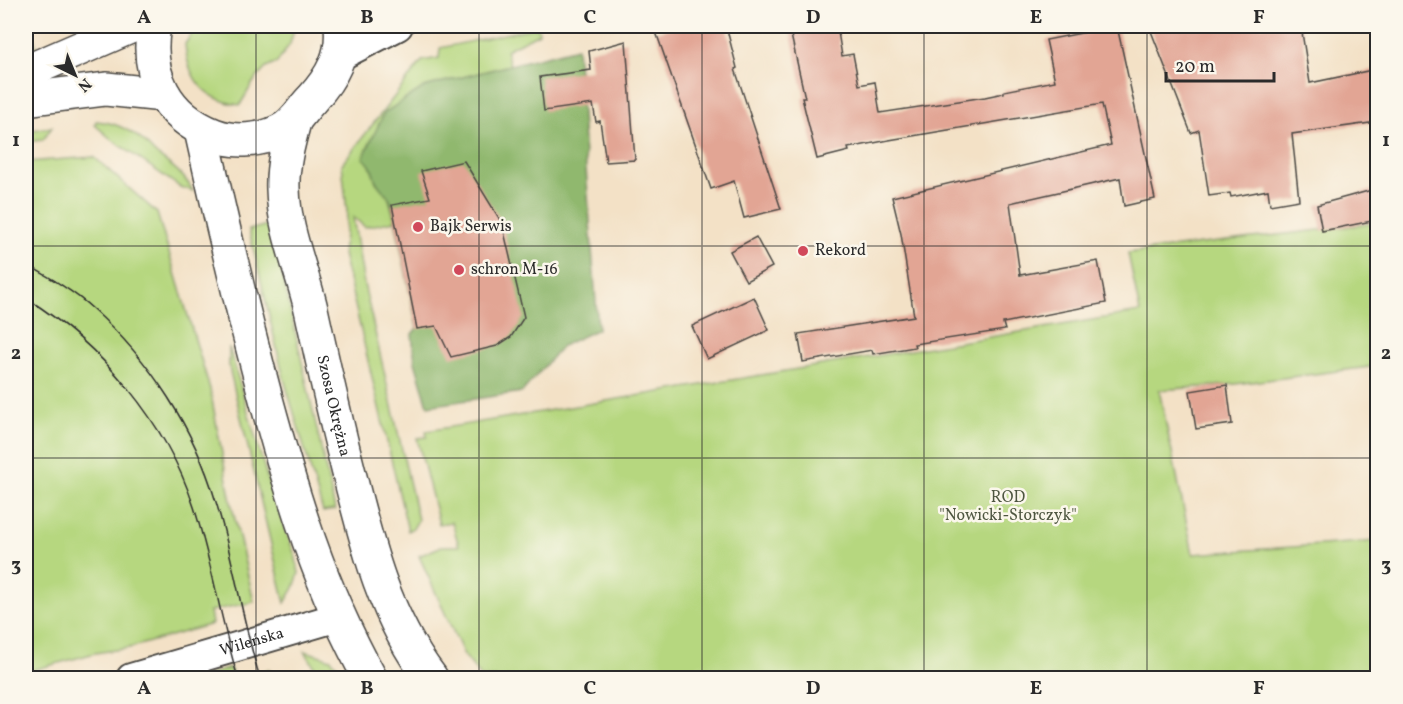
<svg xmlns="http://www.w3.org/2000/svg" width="1403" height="704" font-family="Vollkorn,serif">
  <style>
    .green { fill: #b6d77f; stroke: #708155; stroke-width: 1.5 }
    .forest { fill: #90b86e; stroke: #5e724c; stroke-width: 1.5 }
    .building { fill: #e2a594 }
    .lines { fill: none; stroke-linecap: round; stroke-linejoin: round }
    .minor-casing { stroke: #494642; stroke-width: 32 }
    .tertiary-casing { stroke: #494642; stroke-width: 36 }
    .minor { stroke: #fff; stroke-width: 28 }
    .tertiary { stroke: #fff; stroke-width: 33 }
    .tram { stroke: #2b2b2b; stroke-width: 1.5 }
    .grid { fill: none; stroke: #2b2b2b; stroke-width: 1.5; stroke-opacity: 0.55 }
    .poi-dot { fill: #d1495b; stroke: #fbf7ec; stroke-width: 2 }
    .labels { text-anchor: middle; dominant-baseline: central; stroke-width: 5; stroke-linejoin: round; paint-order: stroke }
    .poi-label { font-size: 16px; fill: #2b2b2b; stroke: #fbf7ec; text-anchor: start }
    .street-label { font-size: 16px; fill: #2b2b2b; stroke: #fbf7ec }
    .park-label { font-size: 16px; fill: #4e5640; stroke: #fbf7ec }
    .neatline { fill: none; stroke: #2b2b2b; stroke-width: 2 }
    .grid-label { font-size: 20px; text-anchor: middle; font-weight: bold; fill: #2b2b2b }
  </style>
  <rect width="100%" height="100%" fill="#fbf7ec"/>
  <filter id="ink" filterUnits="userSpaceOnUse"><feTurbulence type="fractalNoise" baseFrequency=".0167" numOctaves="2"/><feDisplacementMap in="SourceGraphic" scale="12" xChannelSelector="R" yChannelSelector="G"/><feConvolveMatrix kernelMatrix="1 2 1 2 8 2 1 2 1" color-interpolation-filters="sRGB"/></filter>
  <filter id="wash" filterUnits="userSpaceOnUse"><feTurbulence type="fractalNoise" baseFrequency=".008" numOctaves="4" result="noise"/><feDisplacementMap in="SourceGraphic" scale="24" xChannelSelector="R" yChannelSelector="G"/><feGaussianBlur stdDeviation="1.35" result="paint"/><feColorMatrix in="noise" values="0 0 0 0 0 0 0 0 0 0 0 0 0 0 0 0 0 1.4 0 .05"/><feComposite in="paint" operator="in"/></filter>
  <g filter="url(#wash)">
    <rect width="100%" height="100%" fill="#f3e1c6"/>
    <g class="green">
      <path d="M197,26h98l-5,18 -13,19 -11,5 -12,13 -14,24c-36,-5 -52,-26 -55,-61z"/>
      <polygon points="538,27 539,33 506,50 510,65 424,87 371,165 376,182 388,195 395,221 365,227 353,217 364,284 418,520 414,527 408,531 343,254 347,212 342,164 422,61 439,58 440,48"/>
      <polygon points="26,29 33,36 37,50 26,54"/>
      <path d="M96,121c17,1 34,9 47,20 5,4 9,10 14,14 15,11 27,19 36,36l-13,-4 -69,-48 -16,-14z"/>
      <polygon points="52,127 43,140 26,142 26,131"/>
      <polygon points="94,157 157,213 210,389 231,502 254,602 210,611 212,624 129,648 95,653 26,672 26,162"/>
      <polygon points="1377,223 1377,366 1227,385 1159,390 1193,554 1377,541 1377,678 482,678 464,655 419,556 442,546 459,546 452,522 439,524 417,438 427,437 426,431 1140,312 1128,253"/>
      <polygon points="271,224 335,510 323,512 284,379 249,230"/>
      <polygon points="229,347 272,494 295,555 299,573 294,588 285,603 229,367"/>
      <polygon points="305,651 331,659 348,678 321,678"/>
      <polygon points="230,668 233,678 198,678"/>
      <polygon points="269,669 271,673 280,678 256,678 255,674"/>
    </g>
    <path class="forest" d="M577,48l21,281 -36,17 -40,46 -94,14 -13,-44 -3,-28 5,-6 -25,-123c-4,-12 -13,-16 -17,-26 -4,-10 -2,-13 -12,-21l21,-45 40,-26z"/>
    <g id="blocks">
      <g class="building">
        <polygon points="678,26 726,26 737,68 735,69 781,209 744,218 734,181 711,189 656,32"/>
        <polygon points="789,26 837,26 842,56 853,54 859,85 875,82 880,113 985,97 1004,93 1004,91 1055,81 1046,40 1117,26 1155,199 1124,206 1120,178 1010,203 1020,275 1098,261 1106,303 1003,323 1005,330 914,344 915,347 873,354 872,350 803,362 798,334 914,316 901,234 892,197 1111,145 1102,104 889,140 848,148 849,151 817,159 802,98 805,98"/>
        <polygon points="1149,26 1301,26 1310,83 1377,69 1377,122 1292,134 1299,200 1270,205 1268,190 1231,197 1230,193 1209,196 1199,130 1191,133"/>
        <polygon points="626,41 635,160 606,162 600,121 596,122 593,104 544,111 540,77 591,70 589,51"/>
        <polygon points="464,161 502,223 524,317 511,337 497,346 451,357 436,326 417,329 392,205 430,198 421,171"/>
        <polygon points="1372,190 1377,220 1322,231 1317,205"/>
        <polygon points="756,237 772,267 746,281 730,251"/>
        <polygon points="754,297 769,330 707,359 692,326"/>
        <polygon points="1227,385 1232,424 1196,429 1190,391"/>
      </g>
    </g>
  </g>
  <g filter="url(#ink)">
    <use href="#blocks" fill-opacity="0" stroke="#494642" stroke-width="1.5"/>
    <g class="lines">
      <defs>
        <g id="minor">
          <polyline points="340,56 398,26"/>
          <path id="s1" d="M131,678l207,-61"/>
        </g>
        <g id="tertiary">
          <path d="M154,26c-9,49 12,90 60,109 21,8 46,6 66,-4 15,-7 21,-21 32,-32 20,-22 32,-44 29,-73"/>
          <polyline points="26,72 132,26"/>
          <polyline points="26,99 106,89 164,95"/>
          <path id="s2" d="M294,122c-6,22 -12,44 -11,67 1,41 19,81 28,120 12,55 24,109 38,164 18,72 36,145 82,205"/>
          <path d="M201,130c20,90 41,179 65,269 27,99 54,189 104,279"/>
        </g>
      </defs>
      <use href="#minor" class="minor-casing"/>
      <use href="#tertiary" class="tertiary-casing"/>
      <use href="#minor" class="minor"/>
      <use href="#tertiary" class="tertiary"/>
      <g class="tram">
        <path d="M26,264c23,13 48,27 67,45 58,52 101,119 123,193 18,58 26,119 44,176"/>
        <path d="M26,298c75,47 140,123 168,209 18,56 27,115 44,171"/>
      </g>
    </g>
  </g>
  <path class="grid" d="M256,26v652M479,26v652M702,26v652M924,26v652M1147,26v652M26,246h1352M26,458h1352"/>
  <g class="poi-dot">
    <circle cx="418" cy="227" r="6"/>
    <circle cx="803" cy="251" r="6"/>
    <circle cx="459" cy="270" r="6"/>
  </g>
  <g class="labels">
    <g class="poi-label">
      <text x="430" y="227">Bajk Serwis</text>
      <text x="815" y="251">Rekord</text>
      <text x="471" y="270">schron M-16</text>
    </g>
    <g class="street-label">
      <text stroke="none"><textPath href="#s2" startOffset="291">Szosa Okrężna</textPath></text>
      <text stroke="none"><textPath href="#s1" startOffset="126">Wileńska</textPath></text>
    </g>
    <g class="park-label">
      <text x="1008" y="498">ROD<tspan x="1008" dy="18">"Nowicki-Storczyk"</tspan></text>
    </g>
  </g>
  <rect width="1403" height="704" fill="none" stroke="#fbf7ec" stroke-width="66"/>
  <g transform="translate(75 75) rotate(137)" stroke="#fbf7ec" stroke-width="4.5" paint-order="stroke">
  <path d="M0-4.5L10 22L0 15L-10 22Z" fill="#2b2b2b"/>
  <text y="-9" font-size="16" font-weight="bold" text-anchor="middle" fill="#2b2b2b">N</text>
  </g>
  <path d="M1166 72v9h108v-9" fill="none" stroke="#2b2b2b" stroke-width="3"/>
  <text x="1175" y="72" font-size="18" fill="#2b2b2b" stroke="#fbf7ec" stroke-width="4.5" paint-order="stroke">20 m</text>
  <rect x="33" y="33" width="1337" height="638" class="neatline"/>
  <g class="grid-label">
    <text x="144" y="23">A</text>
    <text x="367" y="23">B</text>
    <text x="590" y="23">C</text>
    <text x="813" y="23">D</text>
    <text x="1036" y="23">E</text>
    <text x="1259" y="23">F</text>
    <text x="16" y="146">1</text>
    <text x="1386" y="146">1</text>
    <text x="16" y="359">2</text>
    <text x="1386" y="359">2</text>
    <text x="16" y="571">3</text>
    <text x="1386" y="571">3</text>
    <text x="144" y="694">A</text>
    <text x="367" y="694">B</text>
    <text x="590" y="694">C</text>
    <text x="813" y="694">D</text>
    <text x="1036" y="694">E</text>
    <text x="1259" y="694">F</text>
  </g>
</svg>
